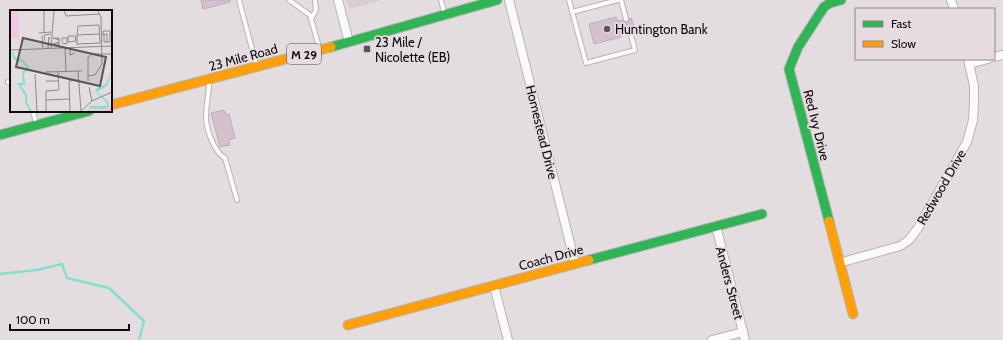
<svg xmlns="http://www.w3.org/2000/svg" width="1003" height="340" font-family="Cabin,sans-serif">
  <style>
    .built { fill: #d9cdd4 }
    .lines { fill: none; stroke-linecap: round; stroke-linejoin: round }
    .stream { stroke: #84e0cc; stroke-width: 2.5 }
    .building { fill: #d5c1cd; stroke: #b5b0b3 }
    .lane-casing { stroke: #b8b4b6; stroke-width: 6 }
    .street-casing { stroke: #b8b4b6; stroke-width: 10 }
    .fast-casing { stroke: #b8b4b6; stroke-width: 11 }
    .slow-casing { stroke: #b8b4b6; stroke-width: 11 }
    .lane { stroke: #fbfafa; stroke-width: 4 }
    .street { stroke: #fbfafa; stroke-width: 8 }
    .fast { stroke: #30b455; stroke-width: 9 }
    .slow { stroke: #ff9f0a; stroke-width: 9 }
    .poi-dot { fill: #595457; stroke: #e5dbe1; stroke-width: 1.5 }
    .labels { text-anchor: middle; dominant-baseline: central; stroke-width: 3.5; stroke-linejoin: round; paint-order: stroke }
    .shield { fill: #e5dbe1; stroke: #4f494d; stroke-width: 1 }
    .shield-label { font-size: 12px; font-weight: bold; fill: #0f0b0d }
    .poi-label { font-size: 13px; fill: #0f0b0d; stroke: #e5dbe1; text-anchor: start }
    .street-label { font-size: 13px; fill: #0f0b0d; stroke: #e5dbe1 }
    .inset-river { fill: none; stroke: #84e0cc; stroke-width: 2 }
    .inset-road { fill: none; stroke: #8e898c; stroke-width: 1 }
    .view { fill: #595457; fill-opacity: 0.15; stroke: #595457; stroke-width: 2 }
    .inset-edge { fill: none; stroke: #0f0b0d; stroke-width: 2 }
  </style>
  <rect width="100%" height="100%" fill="#e3dde0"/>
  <polygon class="built" points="346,0 382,0 349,9"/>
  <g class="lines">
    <polyline class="stream" points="0,274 37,270 62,264 67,278 109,288 144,321 139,340"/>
  </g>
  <g class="building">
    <polygon points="201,0 230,0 230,2 203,9"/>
    <polygon points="616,17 617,21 623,20 625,22 631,18 634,27 628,25 626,29 620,31 621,37 594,44 589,24"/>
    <polygon points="224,110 226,115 229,114 235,138 229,140 230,145 220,147 211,113"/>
  </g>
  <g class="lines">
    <defs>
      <g id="lane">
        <polyline points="239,0 256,64"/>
        <polyline points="289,0 310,15 319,47"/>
        <polyline points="441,0 444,12"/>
        <polyline points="569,0 586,63 635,50 629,28"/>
        <polyline points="621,0 626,19"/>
        <polyline points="572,12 618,0"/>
        <polyline points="311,19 316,10 315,0"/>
        <polyline points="8,82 11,81"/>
        <path d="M209,82c0,12 -3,23 -3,35 0,12 8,35 19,41l12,42"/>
        <polyline points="33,111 36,123"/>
      </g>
      <g id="street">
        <polyline points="338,0 349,42"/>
        <polyline points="509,0 575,263"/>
        <polyline points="951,0 954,9"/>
        <polyline points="994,57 1003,55"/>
        <polyline points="969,64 988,59"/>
        <polyline points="716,226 745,340"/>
        <polyline points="839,263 900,246 909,240 918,228 967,142 973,120 974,103 974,86 968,59"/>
        <polyline points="494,286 508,340"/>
        <polyline points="712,340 743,332"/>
      </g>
      <g id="fast">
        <polyline points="331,47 497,0"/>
        <polyline points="0,135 89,111"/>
        <polyline points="829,221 789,69 798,47 824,7 830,3 841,0"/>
        <polyline points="589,260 762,214"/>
      </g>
      <g id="slow">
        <polyline points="111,105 331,47"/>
        <polyline points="829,221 853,314"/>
        <polyline points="348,325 589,260"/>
      </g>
    </defs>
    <use href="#lane" class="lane-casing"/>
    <use href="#street" class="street-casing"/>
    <use href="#fast" class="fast-casing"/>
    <use href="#slow" class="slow-casing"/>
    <use href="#lane" class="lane"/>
    <use href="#street" class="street"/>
    <use href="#fast" class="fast"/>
    <use href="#slow" class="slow"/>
  </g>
  <g class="poi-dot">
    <circle cx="607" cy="29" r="4"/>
    <rect x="363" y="45" width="8" height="8" rx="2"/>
  </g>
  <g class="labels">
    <rect class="shield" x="287" y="44" width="34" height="20" rx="3"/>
    <g class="shield-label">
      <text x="304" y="54">M 29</text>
    </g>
    <g class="poi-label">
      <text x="615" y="29">Huntington Bank</text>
      <text x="375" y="42">23 Mile /<tspan x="375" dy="15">Nicolette (EB)</tspan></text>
    </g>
    <g class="street-label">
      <text transform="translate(243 57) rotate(-15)">23 Mile Road</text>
      <text transform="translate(817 125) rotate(76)">Red Ivy Drive</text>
      <text transform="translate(542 132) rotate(76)">Homestead Drive</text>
      <text transform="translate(941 187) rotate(-60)">Redwood Drive</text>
      <text transform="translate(551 257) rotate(-15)">Coach Drive</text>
      <text transform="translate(730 283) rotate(75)">Anders Street</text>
    </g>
  </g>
  <g transform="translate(10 10)">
    <rect width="102" height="102" fill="#e3dde0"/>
    <path d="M0,0h8l1,37 -1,-8 -4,-3 -3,2 -1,9zM102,91v11h-23l1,-4 11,1 8,-2z" fill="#f0c8e1"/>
    <path d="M102,60l-5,16 -10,6 11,9 1,6 -6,2 -13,-1 -3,4 3,-6h17l-1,-4 -11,-11 3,-4 7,-2z" fill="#84e0cc"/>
    <path class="inset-river" d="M2,42l3,7 8,2 5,7 -5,5 1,11h-5l7,11v7l5,10"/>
    <path class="inset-road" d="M34,0v23M54,0l2,6 34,-2M29,23l12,-1M93,24v-3h7v11h-6v-8M92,25l5,-1v8M32,26l1,13M58,26h7l1,5 -8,1zM49,30l-6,-2h6v7l1,3M35,31l-1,-6 7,-1M49,32l-6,2h6M52,32v-4h5v6l-5,-1M67,34l23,-1 -1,-18 -21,1 -1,9M67,35v-10l23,-1M38,36l1,-9 -1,11M60,37v8l5,-2M41,38l3,-38M55,38l1,23M0,40l102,-4M68,61l3,40M35,62l37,-1M25,64l2,38M78,66l7,-1 7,-11 -1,-47 -4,-7M36,71h13M78,71v-24l4,-3h20M79,77l3,14M36,90l24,-1M36,102v-21l13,-1 -1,-18M60,102l-1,-31 9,-1M70,102l12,-11 20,-9"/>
    <path class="view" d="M13,28l83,19 -6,29 -84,-19z"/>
    <rect width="102" height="102" class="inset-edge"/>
  </g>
  <rect x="855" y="8" width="140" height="52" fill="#e5dbe1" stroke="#8f888c"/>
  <rect x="863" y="21" width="20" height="6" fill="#30b455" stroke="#8f888c"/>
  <text x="891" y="28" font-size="12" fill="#0f0b0d">Fast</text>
  <rect x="863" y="41" width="20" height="6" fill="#ff9f0a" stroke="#8f888c"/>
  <text x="891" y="48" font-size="12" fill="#0f0b0d">Slow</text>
  <path d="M10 324v6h119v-6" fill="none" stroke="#0f0b0d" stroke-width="2"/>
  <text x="16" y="324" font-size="12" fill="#0f0b0d" stroke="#e5dbe1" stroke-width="3" paint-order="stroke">100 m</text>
</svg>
